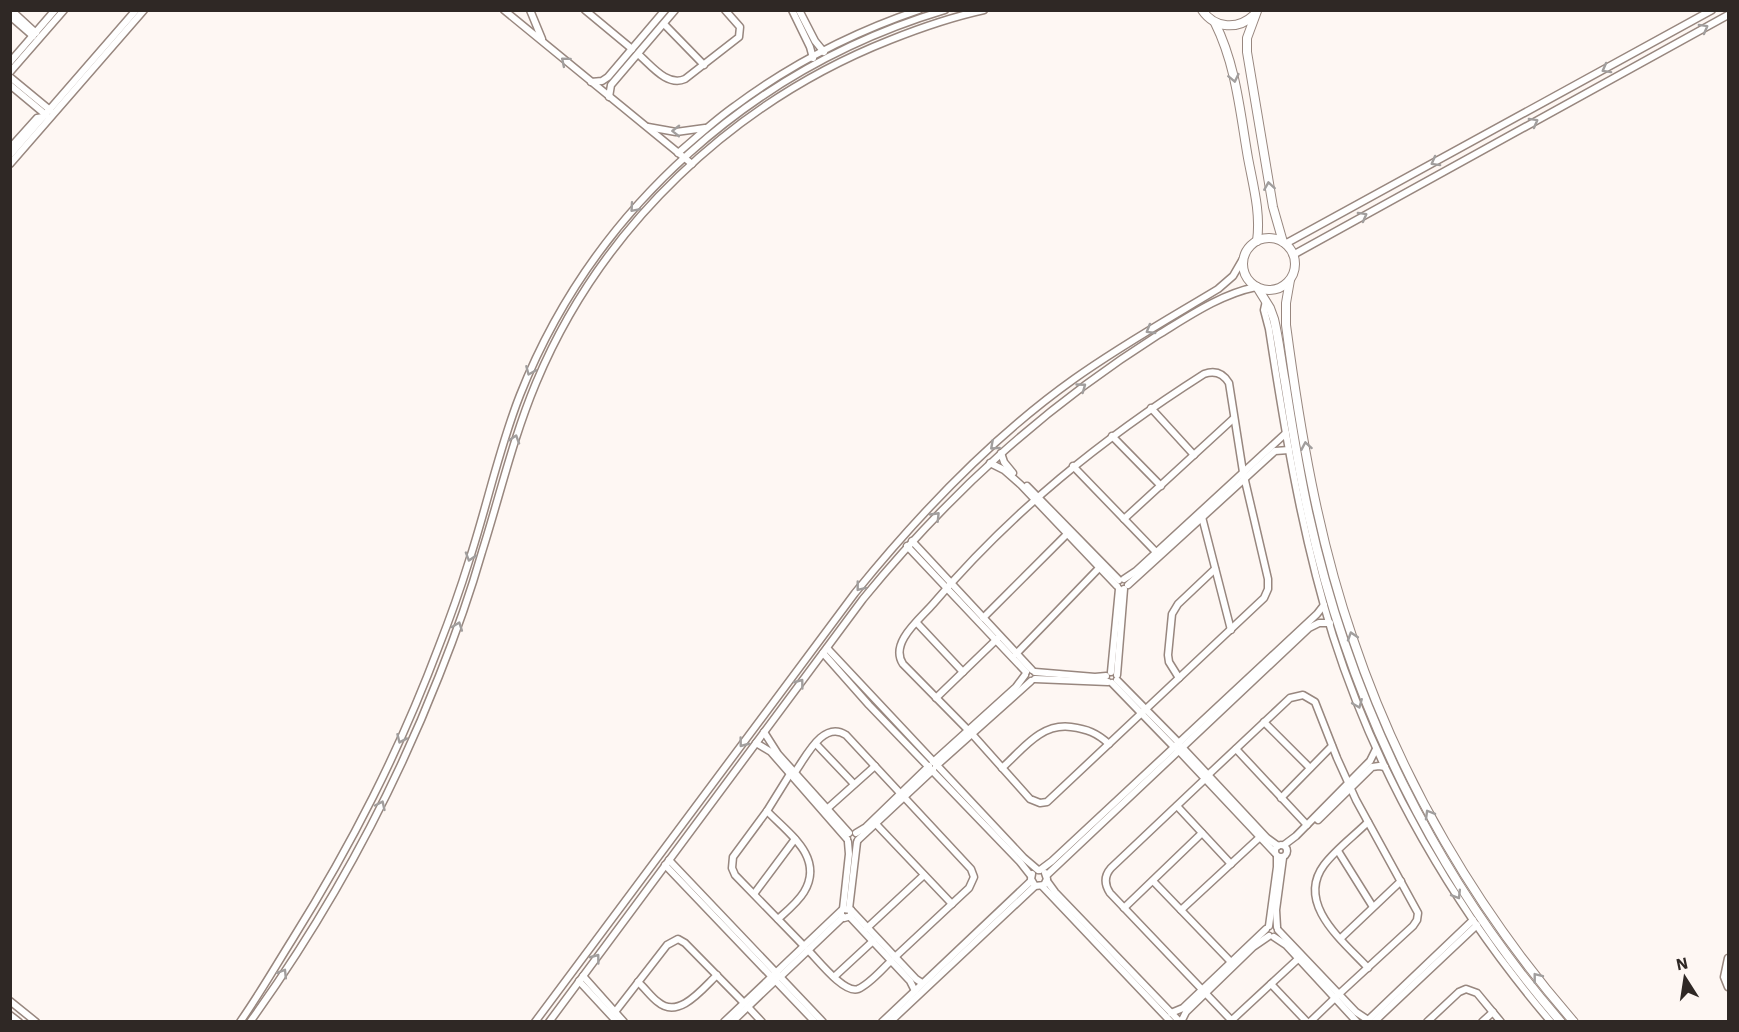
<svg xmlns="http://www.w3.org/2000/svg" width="1739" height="1032" font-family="'IBM Plex Sans',sans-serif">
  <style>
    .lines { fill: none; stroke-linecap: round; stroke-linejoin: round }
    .minor-casing { stroke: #98877f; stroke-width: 9 }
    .major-casing { stroke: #98877f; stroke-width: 10 }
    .minor { stroke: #fff; stroke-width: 6 }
    .major { stroke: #fff; stroke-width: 8 }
    .oneway { stroke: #a19e9d }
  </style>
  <rect width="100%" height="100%" fill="#fef7f3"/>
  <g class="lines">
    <defs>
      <g id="minor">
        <polyline points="11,10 36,33"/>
        <polyline points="504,10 692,164"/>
        <polyline points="530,10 542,39"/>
        <polyline points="585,10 632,49"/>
        <polyline points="792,10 810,47 813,58"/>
        <polyline points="799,10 815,41 824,52"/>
        <polyline points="10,16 33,36"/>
        <polyline points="664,24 704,65"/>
        <path d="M638,54c13,11 29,33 47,25l54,-42 1,-10 -15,-17"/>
        <polyline points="10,62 55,10"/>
        <polyline points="10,72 64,10"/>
        <polyline points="10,77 50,110"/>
        <polyline points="591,82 602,81 608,77 665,10"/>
        <polyline points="10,85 46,115"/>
        <polyline points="609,97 611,85 675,10"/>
        <polyline points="648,127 676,132 705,128"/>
        <polyline points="10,148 37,118 43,117"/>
        <path d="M678,153c19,-16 37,-33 57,-47 55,-41 119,-74 184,-96"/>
        <polyline points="10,155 136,10"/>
        <polyline points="10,164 144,10"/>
        <polyline points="1285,244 1712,10"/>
        <polyline points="1293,255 1728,15"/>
        <path d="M1266,301l-2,9 5,19c16,104 33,207 64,307 45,141 122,274 218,386"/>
        <polyline points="1151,408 1194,455"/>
        <polyline points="1112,436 1161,486"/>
        <polyline points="1001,453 1004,462 1013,473"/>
        <polyline points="990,463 1004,470 1021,485 1117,586"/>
        <polyline points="1073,466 1156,552"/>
        <polyline points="1027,486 1119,580"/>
        <polyline points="1202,517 1231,630"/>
        <polyline points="1124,519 1233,419"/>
        <polyline points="912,541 1032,670"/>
        <polyline points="907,546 1026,672"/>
        <polyline points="1124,579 1136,571 1286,433"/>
        <polyline points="1128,585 1275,451 1289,450"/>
        <polyline points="983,618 1067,534"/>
        <polyline points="917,623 963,672"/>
        <polyline points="827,648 1024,858 1038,870"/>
        <polyline points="823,653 869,705 1020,862 1031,876"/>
        <polyline points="1016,654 1100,567"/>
        <polyline points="1035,672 1095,677 1106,676"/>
        <polyline points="1111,672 1119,589"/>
        <polyline points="1117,675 1124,589"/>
        <polyline points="1179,678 1169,662 1168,655 1172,614 1178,604 1215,569"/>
        <polyline points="1035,679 1108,682"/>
        <polyline points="1117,680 1179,743"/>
        <polyline points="1112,683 1174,747"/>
        <polyline points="936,698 997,639"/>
        <polyline points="1264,722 1310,768"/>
        <path d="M968,730l-65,-66c-14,-21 17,-45 30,-60 79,-93 169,-165 271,-230 11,-4 19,-1 25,9l14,89 25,107v10l-4,9 -217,204 -7,1 -10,-4 -58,-65"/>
        <polyline points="764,732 778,754 849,833"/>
        <polyline points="756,743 771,752 847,839"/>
        <polyline points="816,744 854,784"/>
        <polyline points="1182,747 1267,838 1278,846"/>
        <polyline points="1236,749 1307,825"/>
        <polyline points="1178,750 1275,853"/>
        <polyline points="933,762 1016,687 1025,675"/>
        <polyline points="936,766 1031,681"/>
        <path d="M1002,768c21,-19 39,-45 69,-41 16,2 26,6 38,17"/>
        <path d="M795,772c11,-15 28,-52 51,-37l54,58"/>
        <polyline points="790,774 767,811 733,857 732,868 735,875 804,946"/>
        <polyline points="1208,775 1290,698 1303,695 1315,702 1337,758 1356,800 1418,913 1417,920 1413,926 1339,994"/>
        <path d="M1205,779l-94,89c-7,8 -7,16 -1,25l123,129"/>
        <polyline points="1281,798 1332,746"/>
        <polyline points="1177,806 1231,864"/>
        <polyline points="828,808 875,766"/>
        <path d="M767,811c21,22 58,46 37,81 -6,10 -17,19 -26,27"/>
        <polyline points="1318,820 1372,767 1379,766 1385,767"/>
        <polyline points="876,824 952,904"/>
        <polyline points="856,833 866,827 929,766"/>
        <polyline points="858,840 933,770"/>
        <circle cx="1281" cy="851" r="6"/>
        <polyline points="1284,845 1296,836 1370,761 1376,749"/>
        <polyline points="1338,851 1373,907"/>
        <polyline points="669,860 823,1022"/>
        <polyline points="665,865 815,1022"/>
        <polyline points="1040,870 1052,861 1317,614 1324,605"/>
        <polyline points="1032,874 1031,879 1035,886"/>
        <polyline points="1047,875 1309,628 1319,623 1330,623"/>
        <polyline points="1047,881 1055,892 1180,1022"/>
        <polyline points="1153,881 1231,962"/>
        <polyline points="1042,886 1171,1022"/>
        <polyline points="754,894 795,839"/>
        <polyline points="1124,908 1202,833"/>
        <polyline points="843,909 849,854 848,842"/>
        <polyline points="849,909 857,842"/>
        <polyline points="1181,910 1260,837"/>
        <polyline points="852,911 916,979 922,983"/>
        <polyline points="850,917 910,981 915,991"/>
        <polyline points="1269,926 1277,867 1277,856"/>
        <polyline points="1277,927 1276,910 1283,858"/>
        <polyline points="867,928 924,875"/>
        <polyline points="1278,930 1356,1012 1368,1020"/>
        <polyline points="1274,937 1286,945 1357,1022"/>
        <polyline points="1341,938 1401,881"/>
        <path d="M808,950c10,10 36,44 50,39 12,-5 24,-20 33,-28"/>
        <polyline points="895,957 969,888 974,877 971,869 904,797"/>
        <polyline points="1728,958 1724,977 1728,987"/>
        <path d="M1368,968c-24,-26 -73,-64 -44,-103 12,-16 30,-29 44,-43"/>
        <polyline points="583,976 624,1022"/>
        <polyline points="780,977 843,917"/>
        <polyline points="834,977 873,941"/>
        <polyline points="579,981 617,1022"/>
        <path d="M638,982c7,6 13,15 20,20 21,18 45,-14 59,-27"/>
        <polyline points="1271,984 1307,1022"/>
        <polyline points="10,1001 36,1022"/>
        <polyline points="748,1007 762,1022"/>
        <polyline points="615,1012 667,945 678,939 685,943 744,1003"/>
        <polyline points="1171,1013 1183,1008 1266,929"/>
        <polyline points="10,1015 19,1022"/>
        <polyline points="1232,1020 1299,958"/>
        <path d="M240,1022c19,-27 35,-55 52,-82 60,-96 107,-188 147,-294 11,-28 21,-56 30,-85 18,-55 30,-113 51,-166 74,-187 234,-328 425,-385"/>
        <path d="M250,1022c77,-107 141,-224 189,-346 16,-40 31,-82 43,-124 18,-57 31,-114 54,-169 65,-156 197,-281 354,-343 30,-12 62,-23 94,-30"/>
        <path d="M535,1022l320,-429c64,-79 136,-155 219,-214 46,-33 96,-61 144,-90l15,-13 11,-19"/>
        <path d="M549,1022l314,-423c86,-105 180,-191 295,-264 31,-19 63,-41 98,-48"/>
        <polyline points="724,1022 843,909 851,910 851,916 844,918 841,915 841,911"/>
        <polyline points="732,1022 776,980"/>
        <polyline points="882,1022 1031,881"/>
        <polyline points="890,1022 1035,886 1044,885 1047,879 1045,873"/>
        <polyline points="1181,1022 1186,1012 1253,947 1269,936"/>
        <polyline points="1310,1022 1336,997"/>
        <polyline points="1366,1022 1473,920"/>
        <polyline points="1374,1022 1477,925"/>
        <polyline points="1427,1022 1459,992 1466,989 1477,993 1501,1022"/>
        <polyline points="1482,1022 1493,1012"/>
      </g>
      <g id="major">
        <path d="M1202,10c13,19 36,20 52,5"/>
        <polyline points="1257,11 1247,38 1247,52 1273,207 1283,242"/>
        <path d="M1215,23c21,42 25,89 33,135 5,27 13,55 9,83"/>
        <circle cx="1269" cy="264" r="26"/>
        <path d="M1290,280l-4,23v22c14,105 32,213 67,314 47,140 124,272 221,383"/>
        <path d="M1257,287l13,21 4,11c5,21 7,42 11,63 7,44 14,90 24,134 41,186 126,361 252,506"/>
      </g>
    </defs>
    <use href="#minor" class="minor-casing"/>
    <use href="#major" class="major-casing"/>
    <use href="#minor" class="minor"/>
    <use href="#major" class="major"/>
  </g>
  <defs><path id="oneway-chevron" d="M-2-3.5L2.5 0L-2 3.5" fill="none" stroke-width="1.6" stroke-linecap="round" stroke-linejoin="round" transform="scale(1.5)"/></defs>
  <g class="oneway">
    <use href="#oneway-chevron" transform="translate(1704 28) rotate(-29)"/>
    <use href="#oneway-chevron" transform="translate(565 61) rotate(-140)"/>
    <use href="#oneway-chevron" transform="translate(1606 69) rotate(151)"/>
    <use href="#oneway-chevron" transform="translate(1234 78) rotate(78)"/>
    <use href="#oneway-chevron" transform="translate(1534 122) rotate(-29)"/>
    <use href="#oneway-chevron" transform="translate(676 131) rotate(-179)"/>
    <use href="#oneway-chevron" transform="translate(1435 162) rotate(151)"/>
    <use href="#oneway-chevron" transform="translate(1269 186) rotate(-99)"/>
    <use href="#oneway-chevron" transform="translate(634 208) rotate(131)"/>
    <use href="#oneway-chevron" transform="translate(1363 216) rotate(-29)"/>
    <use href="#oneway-chevron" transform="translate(1150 330) rotate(149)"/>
    <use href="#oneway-chevron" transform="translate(530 371) rotate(113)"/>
    <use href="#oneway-chevron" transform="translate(1082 387) rotate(-36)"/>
    <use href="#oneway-chevron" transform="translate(515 439) rotate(-72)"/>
    <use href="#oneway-chevron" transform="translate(994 446) rotate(138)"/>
    <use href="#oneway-chevron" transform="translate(1306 446) rotate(-100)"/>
    <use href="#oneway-chevron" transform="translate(936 516) rotate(-46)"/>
    <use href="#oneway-chevron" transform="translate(470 557) rotate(107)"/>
    <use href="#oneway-chevron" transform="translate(860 587) rotate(128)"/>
    <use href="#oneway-chevron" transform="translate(458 626) rotate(-70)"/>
    <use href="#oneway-chevron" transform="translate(1352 636) rotate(-108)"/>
    <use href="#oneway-chevron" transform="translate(800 683) rotate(-53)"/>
    <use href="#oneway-chevron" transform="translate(1358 704) rotate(68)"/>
    <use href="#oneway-chevron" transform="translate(401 739) rotate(114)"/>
    <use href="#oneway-chevron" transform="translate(743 743) rotate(127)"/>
    <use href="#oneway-chevron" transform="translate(381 805) rotate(-65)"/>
    <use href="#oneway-chevron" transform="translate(1429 814) rotate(-120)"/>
    <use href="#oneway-chevron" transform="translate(1457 895) rotate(58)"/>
    <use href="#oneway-chevron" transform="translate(596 958) rotate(-53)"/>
    <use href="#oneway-chevron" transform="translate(283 973) rotate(-58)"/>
    <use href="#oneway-chevron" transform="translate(1537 977) rotate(-128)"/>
  </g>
  <rect width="1739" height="1032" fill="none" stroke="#2f2825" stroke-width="24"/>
  <g transform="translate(1685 978) rotate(348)" stroke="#fef7f3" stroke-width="4.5" paint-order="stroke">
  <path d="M0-4.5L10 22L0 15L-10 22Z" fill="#2f2825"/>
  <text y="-9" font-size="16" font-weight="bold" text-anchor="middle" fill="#2f2825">N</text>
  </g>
</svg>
